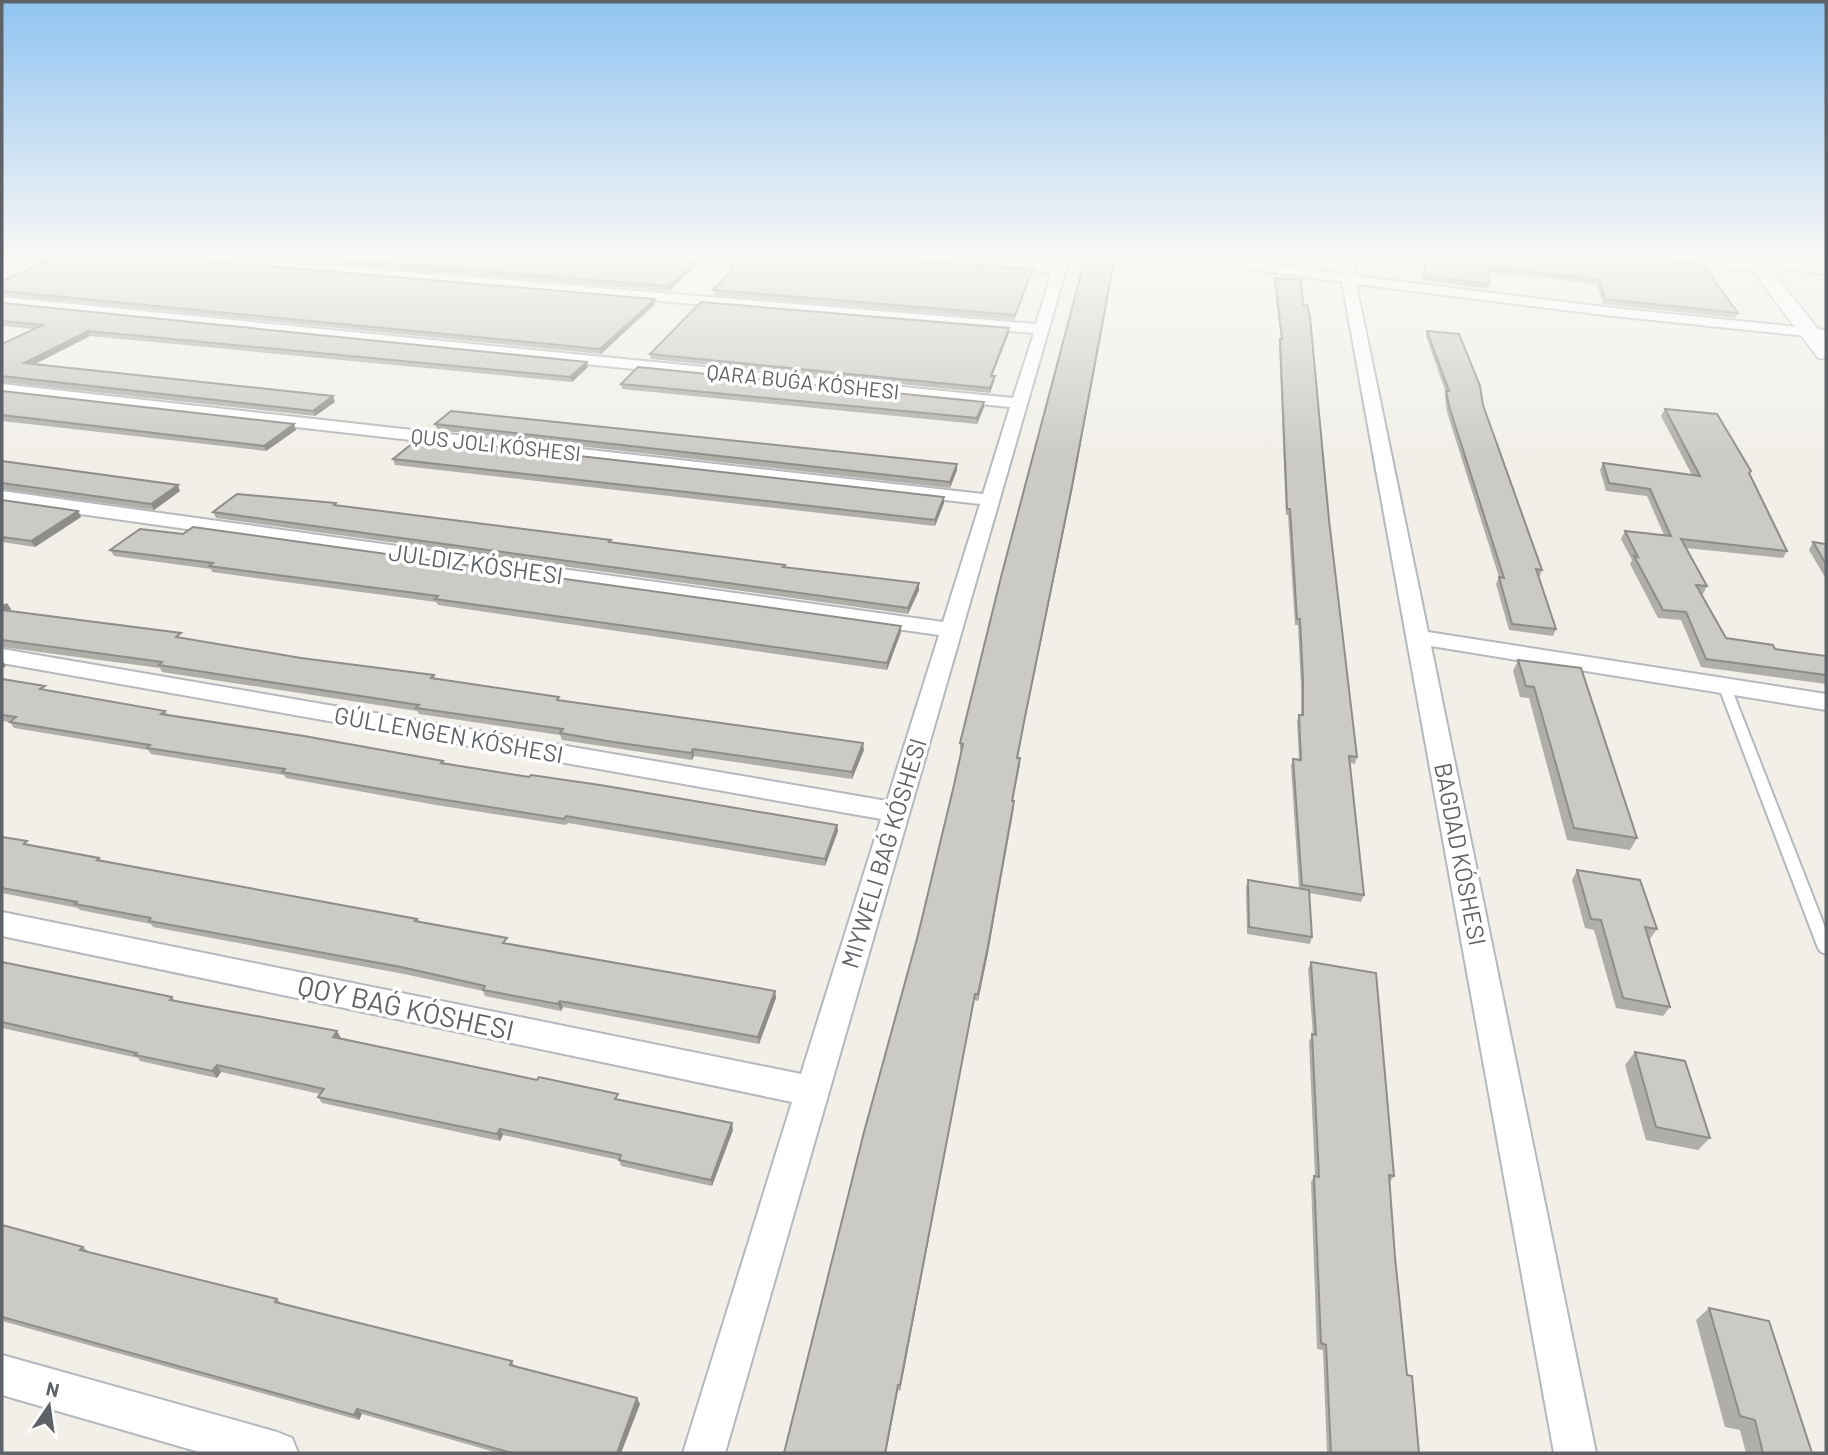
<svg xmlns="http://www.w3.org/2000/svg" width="1828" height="1455" font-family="Barlow,sans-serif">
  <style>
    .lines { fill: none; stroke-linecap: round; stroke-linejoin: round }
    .service-casing { stroke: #b5b8bc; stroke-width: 4 }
    .minor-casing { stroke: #b5b8bc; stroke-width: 4 }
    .secondary-casing { stroke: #b6babf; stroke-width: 3 }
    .service { fill: #fff; fill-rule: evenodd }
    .minor { fill: #fff; fill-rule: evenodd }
    .secondary { fill: #fff; fill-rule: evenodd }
    .wall { fill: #afaea9 }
    .shaded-wall { fill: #8f8d8a }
    .building { fill: #cccac5; stroke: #8f8d8a; stroke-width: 2 }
    .labels { text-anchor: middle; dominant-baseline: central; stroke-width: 7; stroke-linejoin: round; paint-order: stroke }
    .far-street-label { font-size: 21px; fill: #5f6368; stroke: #fff }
    .street-label { font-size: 24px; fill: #5f6368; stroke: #fff }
    .near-street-label { font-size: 28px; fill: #5f6368; stroke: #fff }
  </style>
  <rect width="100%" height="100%" fill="#f1efe8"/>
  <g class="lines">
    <defs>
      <polygon id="service" points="1724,681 1730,685 1826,930 1826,954 1821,952 1818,948 1718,685"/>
      <g id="minor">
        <polygon points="2,255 17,255 2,262"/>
        <polygon points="156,255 203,255 1036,324 1052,272 861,259 855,255 910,255 1056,265 1062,255 1074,255 1066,269 725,1453 683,1453 792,1102 2,936 2,912 801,1074 881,819 2,663 2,649 887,801 939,635 2,503 2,491 943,622 980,504 2,394 2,384 983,494 1010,407 2,305 2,297 1013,398 1034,333 162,259"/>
        <polygon points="1177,255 1206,255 1341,274 1342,255 1354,255 1355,276 1613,308 1826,330 1826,338 1613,316 1356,284 1428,632 1826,694 1826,710 1431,646 1596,1453 1554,1453 1342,282 1183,259"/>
        <polygon points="1608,255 1656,255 1750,262 1751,258 1755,257 1826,266 1826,274 1766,266 1760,271 1614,259"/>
        <polygon points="2,1355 277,1432 292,1438 298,1453 203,1453 2,1395"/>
      </g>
      <polygon id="secondary" points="1741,255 1759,255 1826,339 1826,359 1818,358"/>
    </defs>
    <use href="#service" class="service-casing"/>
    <use href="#minor" class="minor-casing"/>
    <use href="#secondary" class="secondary-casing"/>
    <use href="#service" class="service"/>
    <use href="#minor" class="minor"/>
    <use href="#secondary" class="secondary"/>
  </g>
  <g class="wall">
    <polygon points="230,255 707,255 669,291"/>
    <polygon points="715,255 857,255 861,257 1033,269 1032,273 1014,320 714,295 713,290 731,271"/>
    <polygon points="943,255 1040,255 1037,261"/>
    <polygon points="1116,255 1072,491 1024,724 1018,758 1020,758 1020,765 1013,801 1014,801 1014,808 988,953 978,1001 974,1000 900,1391 898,1390 886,1453 918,935 954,785 962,750 960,750 960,743"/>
    <polygon points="1285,255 1306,255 1305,257 1285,256"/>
    <polygon points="1425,255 1598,255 1738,313 1735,318 1603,304 1597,284 1489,272 1489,284 1488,289 1423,280"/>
    <polygon points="1789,255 1826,255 1822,263 1793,259"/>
    <polygon points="22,257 160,257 655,299 655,304 601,354 2,295 2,281 43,264 24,262"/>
    <polygon points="1275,278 1303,305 1357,757 1355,764 1350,763 1364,895 1361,902 1309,893 1312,937 1310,944 1247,934 1246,887 1248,880 1299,888 1291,766 1293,759 1299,760 1297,721 1299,715 1301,715 1301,687 1298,625 1295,625 1288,515 1286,515 1279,344 1281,339 1274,283"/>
    <polygon points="2,303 588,367 572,382 90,336 35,364 335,402 315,416 2,382 2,344 34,329 2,326"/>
    <polygon points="1009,328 1009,333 992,376 994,381 990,393 651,359 650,354"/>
    <polygon points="1427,331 1483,405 1542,570 1540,576 1538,576 1556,629 1553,636 1509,630 1496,584 1499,577 1447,412 1445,397 1446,393 1426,336"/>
    <polygon points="621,384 984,407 977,424 622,389"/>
    <polygon points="2,391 296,430 266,451 2,421"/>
    <polygon points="1665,409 1749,475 1787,551 1783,558 1686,548 1707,586 1703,594 1701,594 1726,638 1775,649 1826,656 1826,684 1701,667 1681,620 1658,618 1630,564 1632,560 1621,539 1625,531 1664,535 1647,496 1606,491 1600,470 1603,463 1692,475 1661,416"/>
    <polygon points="435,424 957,464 957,470 950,488 437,430"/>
    <polygon points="393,459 944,503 935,526 395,465"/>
    <polygon points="2,461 180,491 154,510 2,489"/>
    <polygon points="2,500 78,511 81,517 35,547 2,542"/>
    <polygon points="337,506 611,542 785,568 919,583 919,590 908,614 216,518 213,512"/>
    <polygon points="1813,542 1826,544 1826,579 1809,550"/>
    <polygon points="110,550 901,626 901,632 887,670 438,605 436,602 212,572 211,569 114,556"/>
    <polygon points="2,602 11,609 8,611 301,658 434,675 435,678 560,701 864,750 852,779 694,756 692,760 615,748 562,740 560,735 419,714 417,711 162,672 160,668 2,647"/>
    <polygon points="1518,660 1637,838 1630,850 1567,840 1529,698 1520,697 1513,671"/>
    <polygon points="2,679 49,691 165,711 168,715 443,761 444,763 837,825 838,831 825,866 568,823 566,825 436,805 286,778 284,775 151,754 148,750 14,728 10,722 2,721"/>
    <polygon points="2,837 30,845 99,858 101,861 417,919 419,922 509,944 775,991 776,998 759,1044 563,1007 561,1011 485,996 483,991 404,974 153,927 151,924 80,910 78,908 2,893"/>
    <polygon points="1577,870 1657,929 1650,939 1649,939 1670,1007 1663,1016 1616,1008 1594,930 1585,928 1572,880"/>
    <polygon points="2,962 172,997 175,1001 620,1100 733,1130 712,1186 621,1166 619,1160 503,1135 500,1141 322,1103 318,1097 320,1094 221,1072 217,1078 140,1061 138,1058 2,1028"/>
    <polygon points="1311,962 1394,1176 1389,1183 1395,1257 1407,1375 1419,1453 1327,1453 1323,1350 1317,1349 1311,1182 1314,1176 1315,1176 1309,1041 1313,1035 1308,969"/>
    <polygon points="1635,1052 1710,1138 1698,1150 1646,1140 1625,1065"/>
    <polygon points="2,1225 83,1247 89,1252 277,1299 282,1304 512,1361 515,1367 640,1404 621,1453 498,1453 362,1414 359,1420 2,1321"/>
    <polygon points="1709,1308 1812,1453 1746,1453 1740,1430 1725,1427 1696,1320"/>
  </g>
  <g class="shaded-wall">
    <polygon points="702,255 707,255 669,291 668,286"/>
    <polygon points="1116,255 1072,491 1024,724 1017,765 1025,717"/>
    <polygon points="1033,269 1032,273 1014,320 1015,315"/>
    <polygon points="655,299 655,304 601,354 600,349"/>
    <polygon points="1009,328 1009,333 990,381 991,376"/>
    <polygon points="88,331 90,336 27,368 24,363"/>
    <polygon points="587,362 588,367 572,382 570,377"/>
    <polygon points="995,376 994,381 990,393 990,388"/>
    <polygon points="333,396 335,402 315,416 313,411"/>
    <polygon points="984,402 984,407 977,424 977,418"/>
    <polygon points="294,424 296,430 266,451 264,446"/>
    <polygon points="957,464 957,470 950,488 950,482"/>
    <polygon points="178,485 180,491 154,510 151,504"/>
    <polygon points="944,497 944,503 935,526 935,520"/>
    <polygon points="78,511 81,517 35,547 31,541"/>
    <polygon points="919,583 919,590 908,614 908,608"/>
    <polygon points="7,603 11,609 2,615 2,606"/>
    <polygon points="901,626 901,632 887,670 887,663"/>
    <polygon points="2,660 6,666 2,669"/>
    <polygon points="863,743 864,750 852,779 852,772"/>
    <polygon points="693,749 694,756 692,760 691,753"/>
    <polygon points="1014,801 988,953 978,1001 978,994"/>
    <polygon points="837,825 838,831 825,866 825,859"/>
    <polygon points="775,991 776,998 759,1044 758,1037"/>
    <polygon points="975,994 974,1000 900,1391 900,1385"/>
    <polygon points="560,1001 563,1007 561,1011 558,1004"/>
    <polygon points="337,1031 341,1038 337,1044 333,1037"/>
    <polygon points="217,1065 221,1072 217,1078 212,1071"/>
    <polygon points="732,1123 733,1130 712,1186 711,1180"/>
    <polygon points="500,1129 503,1135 500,1141 497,1134"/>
    <polygon points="898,1385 898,1390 886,1453 885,1453"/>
    <polygon points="637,1398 640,1404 621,1453 617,1453"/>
    <polygon points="357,1409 362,1414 359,1420 354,1415"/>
  </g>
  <g class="building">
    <polygon points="29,255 157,255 160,257 655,299 600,349 2,291 2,281 51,260 22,257"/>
    <polygon points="285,255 702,255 668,286"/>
    <polygon points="719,255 857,255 861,257 1033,269 1015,315 713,290 734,269"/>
    <polygon points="1011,255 1038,255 1037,256"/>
    <polygon points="1086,255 1115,255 1072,486 1025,717 1017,758 1020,758 1012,801 1014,801 988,946 978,994 975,994 900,1385 898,1385 885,1453 784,1453 864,1132 918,935 954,785 963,744 960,743 1001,577"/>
    <polygon points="1426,255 1598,255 1702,264 1738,313 1605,299 1599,279 1488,267 1489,284 1424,276"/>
    <polygon points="1275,278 1301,280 1303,305 1307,305 1310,317 1329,520 1357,757 1349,756 1364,895 1302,885 1293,759 1301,760 1299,715 1303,715 1303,680 1300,619 1297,619 1290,509 1287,509 1280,339 1282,339"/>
    <polygon points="701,302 1009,328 991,376 995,376 990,388 650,354"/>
    <polygon points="2,303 587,362 570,377 88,331 24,363 333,396 313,411 2,376 2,344 43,325 2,321"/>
    <polygon points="1427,331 1459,334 1480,386 1483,405 1542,570 1536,569 1556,629 1512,624 1499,577 1504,578 1449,406 1446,391 1449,391"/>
    <polygon points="638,367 984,402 977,418 621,384"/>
    <polygon points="2,391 294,424 264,446 2,415"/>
    <polygon points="1665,409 1717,414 1751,471 1749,473 1787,551 1681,539 1707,586 1696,585 1726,638 1773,645 1775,649 1826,656 1826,675 1706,659 1686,612 1663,610 1634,556 1638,557 1625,531 1671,536 1650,489 1609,483 1603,463 1700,476"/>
    <polygon points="451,411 957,464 950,482 435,424"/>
    <polygon points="419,438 944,497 935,520 393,459"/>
    <polygon points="2,461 178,485 151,504 2,483"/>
    <polygon points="237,494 336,503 334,505 611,540 609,542 785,565 783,567 919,583 908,608 213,512"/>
    <polygon points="2,500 78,511 31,541 2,537"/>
    <polygon points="193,527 901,626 887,663 435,599 438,596 209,566 213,563 110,550 140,529 183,534"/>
    <polygon points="1813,542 1826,544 1826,564"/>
    <polygon points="2,610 181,633 176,637 301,658 434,675 431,678 559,697 557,700 863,743 852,772 693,749 691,753 613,742 560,733 563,729 416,708 419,705 159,665 162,662 2,640"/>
    <polygon points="1518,660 1581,668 1637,838 1574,828 1534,687 1526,686"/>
    <polygon points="2,679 45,686 40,689 165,711 161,714 304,736 443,761 441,763 529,777 531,775 600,785 837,825 825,859 566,816 564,819 433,798 282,772 285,769 147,748 150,745 10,722 16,717 2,715"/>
    <polygon points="2,837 27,841 24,844 99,858 97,860 417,919 415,921 507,938 503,943 775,991 758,1037 560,1001 558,1004 483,990 485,986 401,967 149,921 151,918 75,904 77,902 2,888"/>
    <polygon points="1577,870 1640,880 1657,929 1645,927 1670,1007 1623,998 1601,920 1591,919"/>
    <polygon points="1248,880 1309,890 1312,937 1249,927"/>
    <polygon points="2,962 172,997 170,1000 337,1031 333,1037 537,1080 539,1077 618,1094 615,1099 732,1123 711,1180 619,1160 621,1155 500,1129 497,1134 318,1097 324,1089 217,1065 212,1071 135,1055 137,1053 2,1022"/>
    <polygon points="1311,962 1376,973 1394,1176 1389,1175 1395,1257 1407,1375 1412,1376 1419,1453 1331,1453 1326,1345 1321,1343 1314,1176 1319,1177 1312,1034 1316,1035"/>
    <polygon points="1635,1052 1685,1061 1710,1138 1656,1127"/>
    <polygon points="2,1225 83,1247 80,1250 277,1299 275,1302 512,1361 510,1365 637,1398 617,1453 512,1453 357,1409 354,1415 2,1317"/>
    <polygon points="1709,1308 1769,1321 1812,1453 1763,1453 1755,1420 1740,1416"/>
  </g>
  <linearGradient id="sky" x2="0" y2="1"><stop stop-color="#8fc3f1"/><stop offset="0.56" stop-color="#f9f8f5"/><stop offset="1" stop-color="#f9f8f5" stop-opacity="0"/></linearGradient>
  <rect width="1828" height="458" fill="url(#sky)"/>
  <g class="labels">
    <g class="far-street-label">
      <text transform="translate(803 381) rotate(6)">QARA BUǴA KÓSHESI</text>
      <text transform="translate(496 444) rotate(6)">QUS JOLI KÓSHESI</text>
    </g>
    <g class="street-label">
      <text transform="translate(476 563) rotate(8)">JULDIZ KÓSHESI</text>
      <text transform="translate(449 734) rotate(10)">GÚLLENGEN KÓSHESI</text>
      <text transform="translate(883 853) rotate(-73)">MIYWELI BAǴ KÓSHESI</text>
      <text transform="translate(1461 854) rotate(79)">BAGDAD KÓSHESI</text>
    </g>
    <g class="near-street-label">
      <text transform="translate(406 1007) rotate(12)">QOY BAǴ KÓSHESI</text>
    </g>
  </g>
  <rect width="1828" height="1455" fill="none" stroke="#5f6368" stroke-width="7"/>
  <g transform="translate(49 1406) rotate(13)" stroke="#ffffff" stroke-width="5" paint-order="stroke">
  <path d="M0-5L12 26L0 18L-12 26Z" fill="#5f6368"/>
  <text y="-10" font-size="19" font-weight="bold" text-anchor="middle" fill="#5f6368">N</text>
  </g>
</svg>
